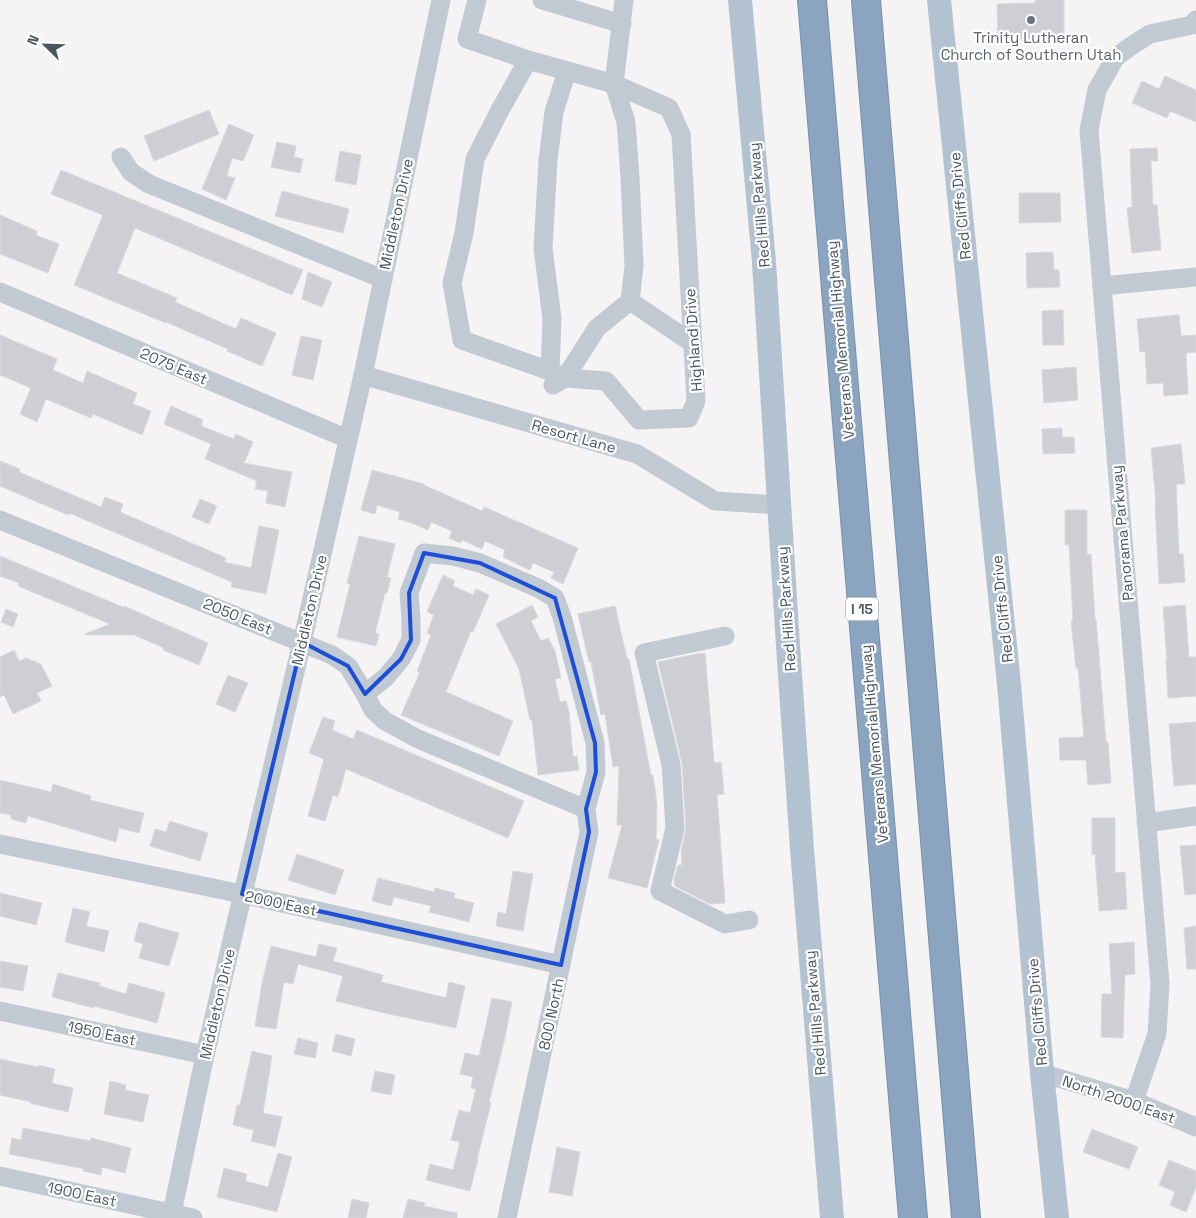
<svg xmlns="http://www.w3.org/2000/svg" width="1196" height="1218" font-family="'Space Grotesk',sans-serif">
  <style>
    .building { fill: #cdcfd5; stroke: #d7d9de }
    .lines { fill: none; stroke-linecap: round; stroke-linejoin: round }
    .highway-casing { stroke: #7690ad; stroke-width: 30 }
    .minor { stroke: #c1cad2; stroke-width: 19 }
    .major { stroke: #b3c2d1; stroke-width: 24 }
    .highway { stroke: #8ba5c1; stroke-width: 28 }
    .marked { fill: none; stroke: #1d4ed8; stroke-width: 4; stroke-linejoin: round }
    .worship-dot { fill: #6b7280; stroke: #fff; stroke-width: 2 }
    .labels { text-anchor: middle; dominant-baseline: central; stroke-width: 4.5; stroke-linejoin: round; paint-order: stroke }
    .shield { fill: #fff; stroke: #808990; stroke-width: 1 }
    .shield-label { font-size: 14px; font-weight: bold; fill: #4a5661 }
    .worship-label { font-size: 15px; fill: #5b616d; stroke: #fff }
    .street-label { font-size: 15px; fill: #4a5661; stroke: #fff }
  </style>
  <rect width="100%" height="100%" fill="#f5f3f3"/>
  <g class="building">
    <polygon points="1035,0 1064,0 1064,36 998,42 997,4 1035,3"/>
    <polygon points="1165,76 1196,90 1196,122 1170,111 1167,118 1132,103 1142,81 1159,89"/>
    <polygon points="209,110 219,134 154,161 144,136"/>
    <polygon points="229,124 254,135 243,161 232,158 227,176 235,178 226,200 202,189"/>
    <polygon points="277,142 296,146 294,157 303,159 300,173 271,167"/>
    <polygon points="1157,148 1158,161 1151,161 1153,205 1157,205 1161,250 1132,253 1127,208 1132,207 1130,149"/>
    <polygon points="340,151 361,155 356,185 335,181"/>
    <polygon points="61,170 303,270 292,295 135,228 117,273 177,298 175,302 236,329 241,318 276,333 262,366 227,351 228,349 166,322 166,323 74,285 103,215 51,194"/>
    <polygon points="282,191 349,209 343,233 275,216"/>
    <polygon points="1019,193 1060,193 1061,222 1019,223"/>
    <polygon points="0,215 37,231 36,235 59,244 48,273 0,254"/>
    <polygon points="1053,252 1054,270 1059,270 1060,287 1027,288 1026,253"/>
    <polygon points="308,272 332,282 322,307 302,299"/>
    <polygon points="1063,310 1064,345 1043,345 1042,311"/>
    <polygon points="1179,315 1181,336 1196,335 1196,352 1186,353 1188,394 1164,396 1163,383 1147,384 1145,351 1140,352 1137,319"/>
    <polygon points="0,335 57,359 53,370 83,383 87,371 137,393 133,404 151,411 142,435 93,414 91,418 46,399 37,422 20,414 31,388 0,375"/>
    <polygon points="301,336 322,340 313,380 292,375"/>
    <polygon points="1076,367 1078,400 1044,403 1042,370"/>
    <polygon points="171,406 203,420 201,426 234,439 236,434 253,442 244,463 292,472 285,507 266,503 268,491 255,489 257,481 205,459 211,444 164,424"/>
    <polygon points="1062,428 1062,437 1074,437 1075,453 1043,454 1042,429"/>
    <polygon points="1181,444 1185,484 1176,484 1179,554 1183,554 1185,582 1159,584 1155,504 1156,504 1151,448"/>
    <polygon points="0,461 20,469 19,472 101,507 105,497 123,504 120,512 226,558 224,562 251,568 259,526 279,530 266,594 231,587 232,582 69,513 68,515 0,486"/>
    <polygon points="372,470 424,484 424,485 482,511 484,507 578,548 563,584 551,578 554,572 533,563 530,570 517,564 503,557 505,550 485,541 482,549 462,540 460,543 449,538 452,531 431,522 428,530 412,523 398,519 400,512 377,505 375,514 361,510"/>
    <polygon points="200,499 217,506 209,524 192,517"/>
    <polygon points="1065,510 1087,510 1087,555 1091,554 1095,619 1096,619 1106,742 1108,742 1111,783 1088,785 1086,760 1060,760 1059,738 1084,737 1078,668 1076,668 1071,621 1073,621 1069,545 1065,545"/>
    <polygon points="359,536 395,544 387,577 391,578 387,593 385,593 375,633 379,634 376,646 337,637 350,584 347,583"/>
    <polygon points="0,556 123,607 124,606 208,643 199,665 163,650 164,648 134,635 86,635 85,634 110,624 18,586 19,583 0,576"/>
    <polygon points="443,575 455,581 453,586 473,595 476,589 489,595 473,632 471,631 446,692 513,721 499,756 401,715 420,672 417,671 431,635 427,633 434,615 427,612"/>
    <polygon points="532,605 538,617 531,621 541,641 548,638 555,651 561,678 555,679 560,702 566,701 569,712 573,757 577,756 579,770 538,775 532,720 530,720 519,669 496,624"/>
    <polygon points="1185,605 1189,657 1196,657 1196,696 1168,698 1166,659 1167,659 1163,607"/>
    <polygon points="615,606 627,659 629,659 651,775 653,775 657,804 656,839 659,840 647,888 608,878 622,825 617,825 619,766 613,767 605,714 601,715 591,662 589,662 578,614"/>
    <polygon points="6,609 18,614 13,627 1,622"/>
    <polygon points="14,650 19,661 26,658 41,664 52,686 37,693 41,701 13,714 4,695 0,697 0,657"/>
    <polygon points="705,653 714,763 721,762 724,794 717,795 725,903 710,904 675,886 674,879 678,865 682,865 681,852 686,828 682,763 658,662 696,654"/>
    <polygon points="228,675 248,683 235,712 216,704"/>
    <polygon points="323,717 335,721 332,730 353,739 357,730 524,801 508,838 346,769 338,797 333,795 325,821 308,816 324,759 309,753"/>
    <polygon points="1196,722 1196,784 1174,786 1169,724"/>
    <polygon points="0,780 51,792 53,784 91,796 90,800 144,813 139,833 119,828 116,842 28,816 26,823 11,819 11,815 0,813"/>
    <polygon points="1092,818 1115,818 1115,873 1125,872 1127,909 1099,911 1095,854 1092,855"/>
    <polygon points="170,821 208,833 200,861 150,846 155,829 166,832"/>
    <polygon points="1196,845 1196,894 1185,895 1180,846"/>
    <polygon points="297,854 344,870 335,895 288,880"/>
    <polygon points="513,871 533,874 523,931 496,926 498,912 506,914"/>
    <polygon points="378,878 434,892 435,888 455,893 454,898 474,903 469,922 429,912 431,906 394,897 391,906 372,901"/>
    <polygon points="0,893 42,903 36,925 0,916"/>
    <polygon points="73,908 90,912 86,926 109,931 104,952 65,942"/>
    <polygon points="139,922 179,933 169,966 139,958 143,944 134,941"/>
    <polygon points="1196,926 1196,969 1187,969 1184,928"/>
    <polygon points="1134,942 1135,974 1125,975 1123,1038 1101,1037 1102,994 1112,994 1109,944"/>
    <polygon points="319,944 337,948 333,961 383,975 381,982 446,998 449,982 465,986 456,1028 384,1013 336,1001 343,976 298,964 293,984 284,982 276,1029 255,1026 262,983 271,946 316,957"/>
    <polygon points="0,961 28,966 23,991 0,987"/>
    <polygon points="58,973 100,983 99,986 126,994 129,983 165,993 157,1023 94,1006 94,1008 52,997"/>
    <polygon points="492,998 512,1002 504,1042 489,1102 491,1103 477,1159 478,1159 470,1191 426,1180 430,1164 453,1170 460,1142 451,1140 459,1110 470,1113 476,1089 471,1088 473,1077 460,1074 465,1053 479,1056"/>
    <polygon points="336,1034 355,1039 351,1056 332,1051"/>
    <polygon points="298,1038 318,1043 315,1058 294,1054"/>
    <polygon points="252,1051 272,1056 263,1113 282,1117 275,1147 251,1141 254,1130 233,1125 237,1105 240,1105"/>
    <polygon points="0,1059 38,1067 39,1065 55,1069 52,1083 73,1088 68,1112 30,1103 31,1102 0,1095"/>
    <polygon points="375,1071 395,1075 391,1095 371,1091"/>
    <polygon points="110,1081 126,1085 125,1090 149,1095 143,1122 104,1114"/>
    <polygon points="23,1128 91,1141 91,1138 131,1148 125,1173 102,1167 101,1175 83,1171 84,1169 9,1154 12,1138 21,1140"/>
    <polygon points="1092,1129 1138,1147 1129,1169 1083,1152"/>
    <polygon points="557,1147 580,1152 572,1196 549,1192"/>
    <polygon points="278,1153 292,1157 277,1212 217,1197 224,1168 247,1174 245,1181 268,1187"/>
    <polygon points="1169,1160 1196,1171 1196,1187 1186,1212 1170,1205 1175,1192 1159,1185"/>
    <polygon points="352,1199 369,1203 366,1218 348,1218"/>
    <polygon points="408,1199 425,1203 424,1206 457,1213 457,1218 403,1218"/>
  </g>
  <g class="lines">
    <defs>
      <g id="highway">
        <polyline points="812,0 913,1218"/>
        <polyline points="866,0 966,1218"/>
      </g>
    </defs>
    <use href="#highway" class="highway-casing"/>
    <g class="minor">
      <polyline points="477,0 467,39 528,60 614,84 669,108 681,134 696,401 689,418 639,420 606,381 565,378 553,385"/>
      <polyline points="542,0 622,24"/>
      <polyline points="528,60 499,112 475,159 464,233 452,283 462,340 550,371 565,378"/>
      <polyline points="121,157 131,172 149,184 383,279"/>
      <polyline points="1102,286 1196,277"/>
      <polyline points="0,292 348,439"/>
      <polyline points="630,301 692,343"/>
      <polyline points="550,371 552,319 543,248 548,160 554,112 567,71"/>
      <polyline points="363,375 637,454 715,501 779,505"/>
      <polyline points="565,378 597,328 630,301 634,266 630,177 626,122 614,84 624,0"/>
      <polyline points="0,520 332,655 348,666 365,694 373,710 385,721 418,739 586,809"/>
      <polyline points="725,636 644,653 671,764 675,828 660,891 725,924 749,920"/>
      <polyline points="365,694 386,677 401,659 411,640 411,620 409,593 424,553 453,556 480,563 538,588 555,598 562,617 595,743 596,772 586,809 589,832 507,1218"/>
      <polyline points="1146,823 1196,816"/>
      <polyline points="0,844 242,894 561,965"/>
      <polyline points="0,1011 205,1055"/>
      <polyline points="1042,1073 1134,1101 1196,1127"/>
      <polyline points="1134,1101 1157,1034 1160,984 1089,130 1097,90 1115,58 1131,46 1150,34 1192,25 1196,20"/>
      <polyline points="0,1176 193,1218"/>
      <polyline points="171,1218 205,1055 302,642 363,375 441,0"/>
    </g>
    <g class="major">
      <polyline points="740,0 764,262 788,646 802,849 832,1218"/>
      <polyline points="939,0 1009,684 1042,1073 1057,1218"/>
    </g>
    <use href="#highway" class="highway"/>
  </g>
  <path class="marked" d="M424,553l56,10 75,35 40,145 1,29 -10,37 3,23 -28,133 -319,-71 60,-252 46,24 17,28 36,-35 10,-19 -2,-47z"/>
  <circle class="worship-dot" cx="1031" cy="20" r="5"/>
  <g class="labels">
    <rect class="shield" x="846" y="597.5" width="32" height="23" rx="4"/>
    <g class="shield-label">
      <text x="862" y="609">I 15</text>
    </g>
    <g class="worship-label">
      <text x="1031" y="37">Trinity Lutheran<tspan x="1031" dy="17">Church of Southern Utah</tspan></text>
    </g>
    <g class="street-label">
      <text transform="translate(759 205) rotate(-95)">Red Hills Parkway</text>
      <text transform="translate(960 206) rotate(-96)">Red Cliffs Drive</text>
      <text transform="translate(396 214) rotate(-78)">Middleton Drive</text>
      <text transform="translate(693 340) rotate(-94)">Highland Drive</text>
      <text transform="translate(840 340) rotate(-95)">Veterans Memorial Highway</text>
      <text transform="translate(174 366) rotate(23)">2075 East</text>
      <text transform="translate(574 436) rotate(16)">Resort Lane</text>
      <text transform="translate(1122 533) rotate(-95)">Panorama Parkway</text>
      <text transform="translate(786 609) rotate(-94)">Red Hills Parkway</text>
      <text transform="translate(1002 609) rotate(-96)">Red Cliffs Drive</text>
      <text transform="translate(309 610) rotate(-77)">Middleton Drive</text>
      <text transform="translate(238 616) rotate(22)">2050 East</text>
      <text transform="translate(874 744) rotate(-95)">Veterans Memorial Highway</text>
      <text transform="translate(281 903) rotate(12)">2000 East</text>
      <text transform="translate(217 1004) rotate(-77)">Middleton Drive</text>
      <text transform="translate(1037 1012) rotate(-95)">Red Cliffs Drive</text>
      <text transform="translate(815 1013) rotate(-95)">Red Hills Parkway</text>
      <text transform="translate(551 1014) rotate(-78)">800 North</text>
      <text transform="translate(102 1033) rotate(12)">1950 East</text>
      <text transform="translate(1119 1099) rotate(19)">North 2000 East</text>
      <text transform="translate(82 1194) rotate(12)">1900 East</text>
    </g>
  </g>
  <g transform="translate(45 45) rotate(293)" stroke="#ffffff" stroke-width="4" paint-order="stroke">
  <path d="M0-4L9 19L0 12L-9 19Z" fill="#4a5661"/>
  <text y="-8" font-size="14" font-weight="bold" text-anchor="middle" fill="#4a5661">N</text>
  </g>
</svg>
